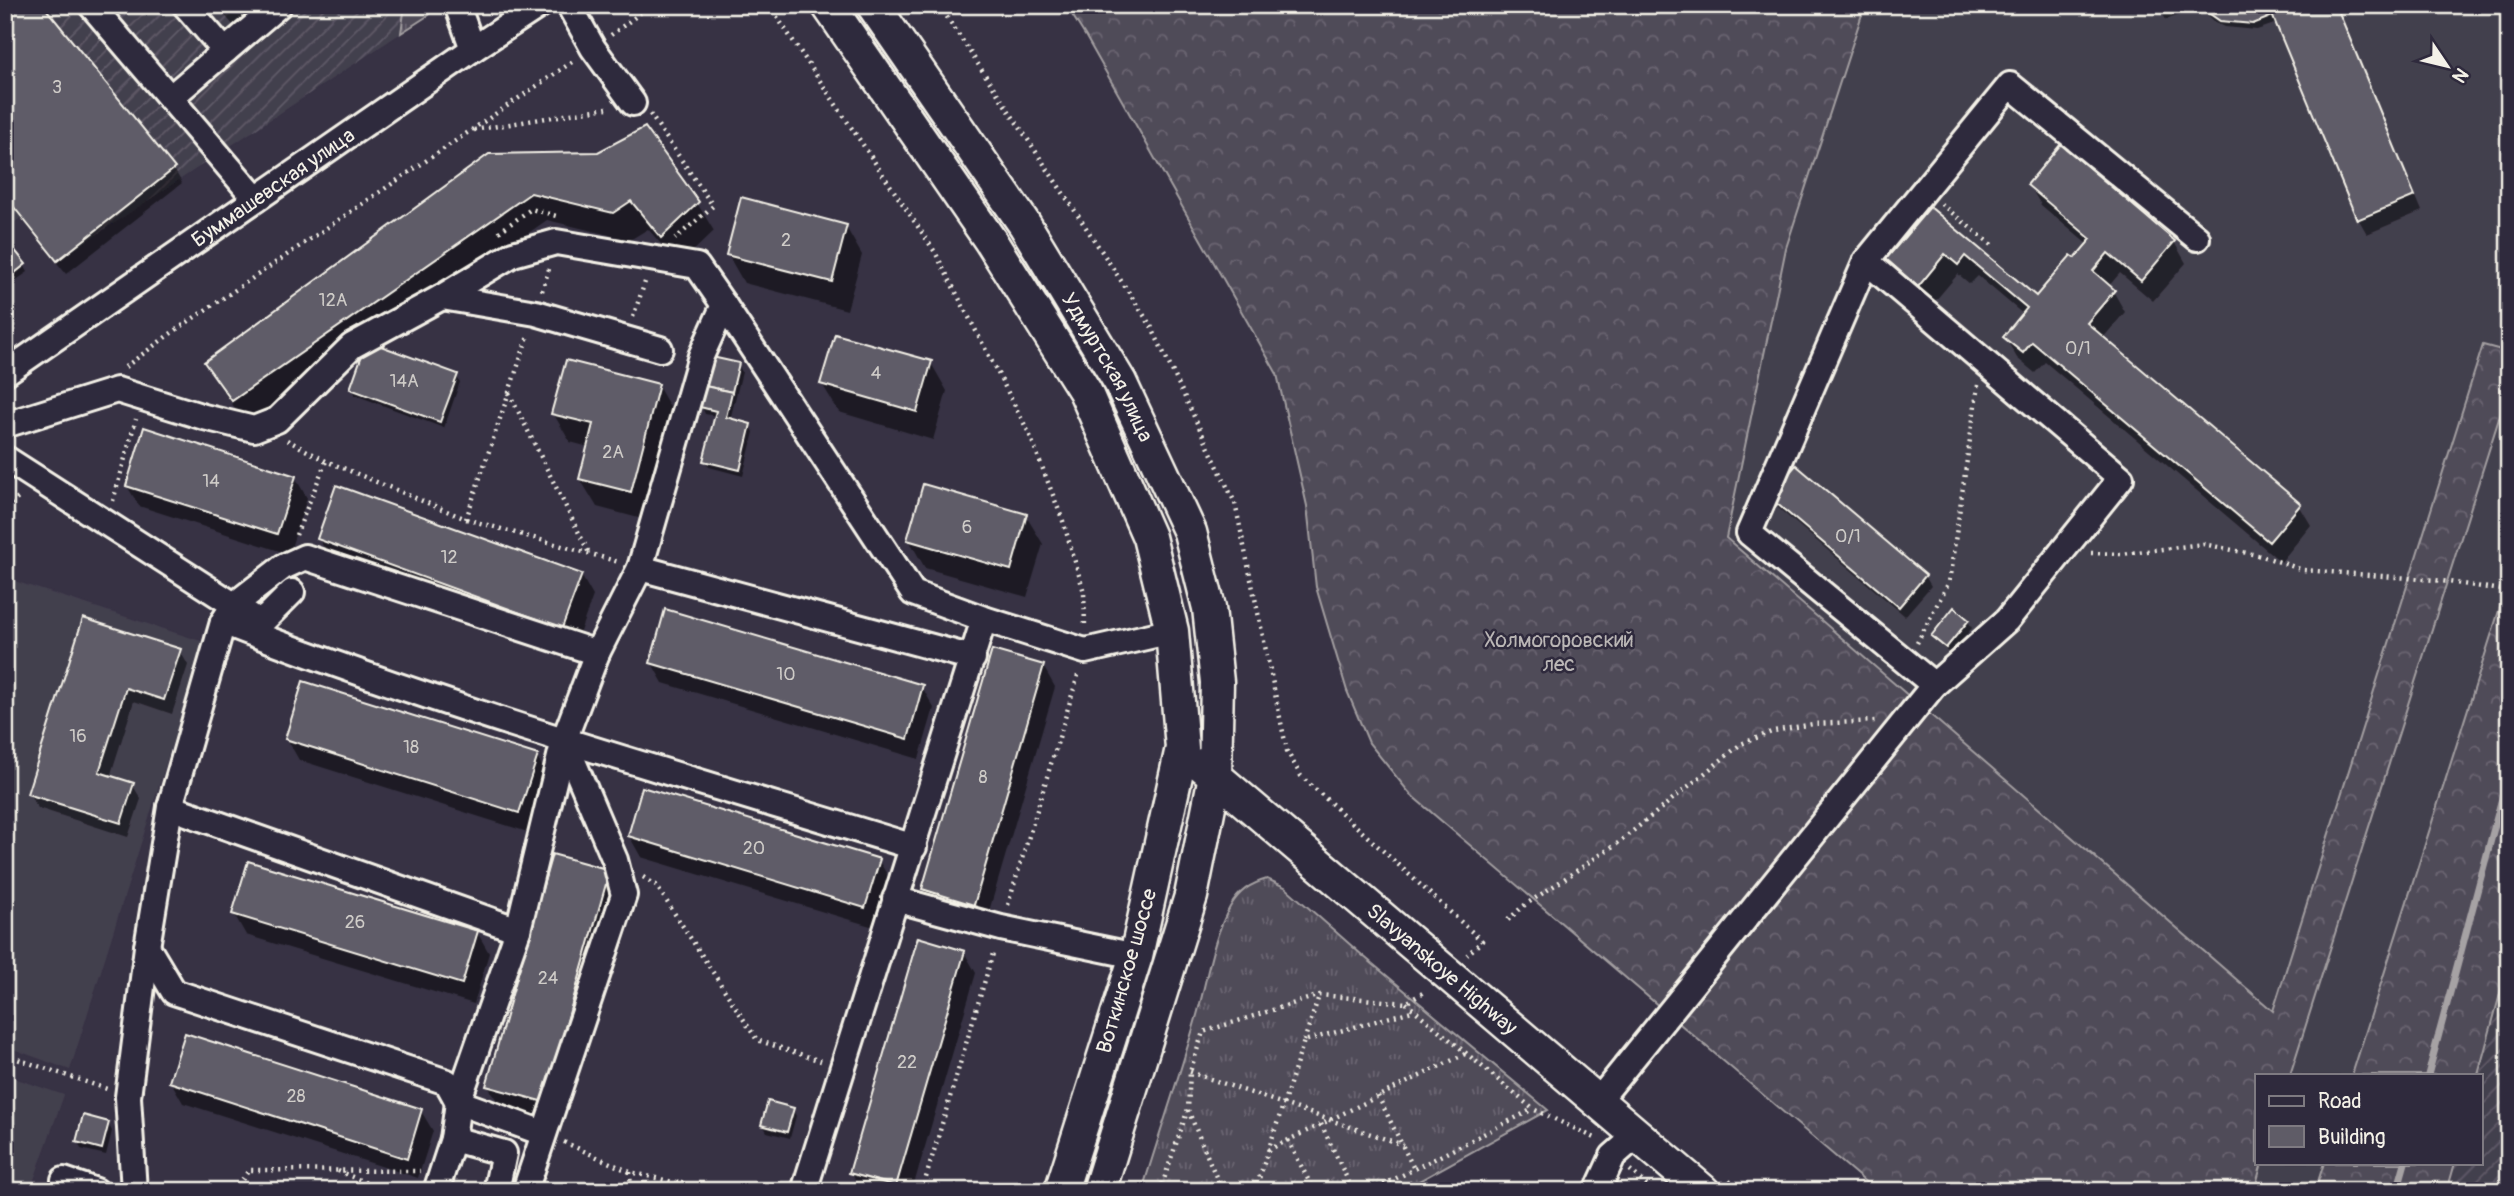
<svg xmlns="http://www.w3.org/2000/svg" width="2514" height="1196" font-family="Pangolin,sans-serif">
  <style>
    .built { fill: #433f4e }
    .industrial { fill: url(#industrial-furrows) }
    .grass { fill: url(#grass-tufts); stroke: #a29ea0; stroke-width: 2 }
    .forest { fill: url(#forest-crowns); stroke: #a29ea0; stroke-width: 2 }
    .shadow { fill: #0007 }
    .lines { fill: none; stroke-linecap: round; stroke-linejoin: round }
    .stream { stroke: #a6a2a4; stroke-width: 7 }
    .building { fill: #5f5c67; stroke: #f4f1e8; stroke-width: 2 }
    .minor-casing { stroke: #f4f1e8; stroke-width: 30 }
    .major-casing { stroke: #f4f1e8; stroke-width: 37 }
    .path { stroke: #f4f1e8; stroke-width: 4.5; stroke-dasharray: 2 5; stroke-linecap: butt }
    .minor { stroke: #2f2a3d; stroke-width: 24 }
    .major { stroke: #2f2a3d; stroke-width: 32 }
    .labels { text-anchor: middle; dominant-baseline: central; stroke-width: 5; stroke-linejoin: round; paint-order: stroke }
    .number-label { font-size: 18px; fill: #cfccc8 }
    .street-label { font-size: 21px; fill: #f4f1e8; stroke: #2f2a3d }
    .park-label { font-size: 21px; fill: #bbb7b6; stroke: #2f2a3d }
  </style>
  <defs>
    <pattern id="industrial-furrows" width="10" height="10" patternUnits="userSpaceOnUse" patternTransform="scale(1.75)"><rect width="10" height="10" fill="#433f4e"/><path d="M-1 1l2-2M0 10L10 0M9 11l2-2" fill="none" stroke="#5f5b68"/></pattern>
    <pattern id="grass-tufts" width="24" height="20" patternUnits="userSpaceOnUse" patternTransform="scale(1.75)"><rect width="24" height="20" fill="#504b59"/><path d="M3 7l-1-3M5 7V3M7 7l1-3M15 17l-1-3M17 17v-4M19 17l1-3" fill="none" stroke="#6a6571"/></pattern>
    <pattern id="forest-crowns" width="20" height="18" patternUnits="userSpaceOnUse" patternTransform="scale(1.75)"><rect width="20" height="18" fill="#504b59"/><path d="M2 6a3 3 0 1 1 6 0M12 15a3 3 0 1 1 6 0" fill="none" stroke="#6a6571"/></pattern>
  </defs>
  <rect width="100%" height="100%" fill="#373244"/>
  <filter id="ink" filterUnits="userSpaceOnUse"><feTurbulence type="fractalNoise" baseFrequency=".0143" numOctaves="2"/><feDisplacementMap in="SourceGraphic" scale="14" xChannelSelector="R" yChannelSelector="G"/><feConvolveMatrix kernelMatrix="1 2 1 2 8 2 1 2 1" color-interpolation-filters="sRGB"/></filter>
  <g filter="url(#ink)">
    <g class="built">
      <polygon points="1865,5 2509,5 2509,352 2483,345 2273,1011 1726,538 1786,248"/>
      <polygon points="2509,387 2509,579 2352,1075 2290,1075"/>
      <polygon points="5,578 204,642 70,1070 5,1046"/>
      <polygon points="5,1075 64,1095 30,1191 5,1191"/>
      <polygon points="2262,1163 2324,1163 2315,1191 2254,1191"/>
    </g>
    <g class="industrial">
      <polygon points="5,5 405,5 401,33 57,261 22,217 5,229"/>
      <polygon points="2509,961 2509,1191 2447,1191 2455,1163 2481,1163 2481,1075 2478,1075"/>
    </g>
    <g class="grass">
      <polygon points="405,5 430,5 429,15 401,33"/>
      <path d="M1267,879l18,8 77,68 186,155 -147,81h-259c18,-59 38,-117 55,-176 10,-35 15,-76 33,-108 9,-16 20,-23 37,-28z"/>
    </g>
    <g class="forest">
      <polygon points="1066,5 1865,5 1786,248 1726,538 2273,1011 2483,345 2509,352 2509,387 2290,1075 2257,1075 2257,1163 2262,1163 2254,1191 1876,1191 1411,795 1369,743 1347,691 1316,587 1307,506 1277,374 1086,37"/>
      <polygon points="2509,579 2509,961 2478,1075 2352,1075"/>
      <polygon points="2324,1163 2455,1163 2447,1191 2315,1191"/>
    </g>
    <g class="shadow">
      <polygon points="5,5 41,5 174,169 182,183 66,274 5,198"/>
      <polygon points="216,5 258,5 234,26"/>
      <polygon points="2158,5 2218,5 2232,12 2248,11 2262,5 2336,5 2422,211 2367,234 2359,220 2277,23 2257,30 2225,27 2213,21 2199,7 2166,20"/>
      <polygon points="490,156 697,203 714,231 679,265 648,229 630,240 547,220 370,344 456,376 460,382 444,428 355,395 352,388 367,346 249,428 223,391 206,363"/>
      <polygon points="2029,185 2174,242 2186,263 2153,301 2120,273 2108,287 2113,291 2125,312 2103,338 2299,505 2311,525 2281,562 2045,362 2035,373 2017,358 2005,337 2024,315 1978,276 1970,284 1958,274 1930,307 1900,280 1888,260 1930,209 2036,299 2088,245 2041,205"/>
      <polygon points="846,227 862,255 847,310 744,283 728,255"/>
      <polygon points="24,265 28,272 15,281 5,268"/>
      <polygon points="931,363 947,391 933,440 839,412 822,384"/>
      <polygon points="738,365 742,372 730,420 750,425 754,432 743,476 709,467 705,461 716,416 705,414 702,407"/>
      <polygon points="658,386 674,414 646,520 597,507 580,479 589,447 570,442 553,413"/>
      <polygon points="295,477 307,498 289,554 139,506 127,486"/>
      <polygon points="1771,497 1925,576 1931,586 1905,616 1777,507"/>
      <polygon points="1026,516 1043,544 1027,597 925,568 909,540"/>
      <polygon points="319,539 581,575 593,596 574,648 331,560"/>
      <polygon points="85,621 180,651 188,665 172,714 134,701 110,777 132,784 141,799 128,837 38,808 29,794"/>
      <polygon points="1968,621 1972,628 1950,654 1937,642 1933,636"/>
      <polygon points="651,662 922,687 934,708 919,759 663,683"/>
      <polygon points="1043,666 1055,687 985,925 935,910 923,889"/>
      <polygon points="287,739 537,757 549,778 531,833 299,760"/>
      <polygon points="629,836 879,861 891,881 877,928 641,857"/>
      <polygon points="609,871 621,892 556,1122 500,1106 488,1086"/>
      <polygon points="234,914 477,932 489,953 474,1004 246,935"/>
      <polygon points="964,952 976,973 912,1191 861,1191 851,1172"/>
      <polygon points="171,1082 421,1111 433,1131 418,1178 183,1103"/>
      <polygon points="793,1109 796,1116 790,1138 767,1132 763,1125"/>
      <polygon points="108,1124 112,1131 106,1155 81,1149 78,1142"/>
    </g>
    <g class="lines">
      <g class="stream">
        <polyline points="2428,1075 2509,772"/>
        <polyline points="2397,1191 2405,1163"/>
      </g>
    </g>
    <g class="building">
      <polygon points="5,5 43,5 175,168 57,261 5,196"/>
      <polygon points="2197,5 2220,5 2232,10 2268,5 2273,16 2253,24 2220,21"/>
      <polygon points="2268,5 2336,5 2415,196 2357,220"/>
      <polygon points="645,127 699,202 661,238 631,201 613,213 531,193 232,401 204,362 489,154 598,152"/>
      <polygon points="2061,144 2175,241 2141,281 2108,253 2093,271 2115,290 2087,323 2301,504 2269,542 2032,342 2023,353 2003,337 2027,308 1965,256 1958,265 1945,254 1918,287 1886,259 1930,207 2036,296 2071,255 2075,258 2091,239 2027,185"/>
      <polygon points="741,197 847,225 832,282 726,255"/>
      <polygon points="5,238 26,264 11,276 5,269"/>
      <polygon points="835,334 932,361 917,412 820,384"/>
      <polygon points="367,341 458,374 440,422 350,389"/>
      <polygon points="712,357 739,363 732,392 705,386"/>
      <polygon points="566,360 659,384 631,492 579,479 593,424 551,414"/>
      <polygon points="705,386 732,392 726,417 751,424 740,470 703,461 716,411 700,407"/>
      <polygon points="144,427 296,476 277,534 126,486"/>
      <polygon points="1796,465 1926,575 1899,607 1769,497"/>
      <polygon points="923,484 1027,514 1011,570 907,540"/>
      <polygon points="336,485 582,574 562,628 317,539"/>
      <polygon points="1954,607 1969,620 1946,648 1931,636"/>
      <polygon points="665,609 923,685 908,739 650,663"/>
      <polygon points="83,618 181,649 164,700 126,688 99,772 134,783 121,823 27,794"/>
      <polygon points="992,650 1044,665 974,905 922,889"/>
      <polygon points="303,681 538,755 519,813 285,739"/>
      <polygon points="642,787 880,859 865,908 628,836"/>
      <polygon points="552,854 610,870 544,1102 486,1086"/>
      <polygon points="248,861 478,931 462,984 232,914"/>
      <polygon points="918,937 965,951 896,1186 849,1173"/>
      <polygon points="185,1033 422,1109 407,1159 169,1082"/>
      <polygon points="768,1101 794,1108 787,1132 761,1125"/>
      <polygon points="83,1115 109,1122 102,1149 76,1142"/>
    </g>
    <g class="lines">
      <defs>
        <g id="minor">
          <polyline points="91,5 256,199"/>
          <polyline points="185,5 225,51"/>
          <polyline points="457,5 473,49"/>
          <polyline points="569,5 593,48 633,103"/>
          <polyline points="170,98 279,5"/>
          <polyline points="1866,261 1749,533 1934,685"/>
          <polyline points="442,297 536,313 660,349"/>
          <polyline points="724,305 913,593 984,619 804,1191"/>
          <path id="s1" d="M5,373l468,-324 67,-44"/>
          <polyline points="5,425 117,390 204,417 254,429 277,420 352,346 442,297 513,254 556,242 697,266 724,305 701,356 640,568 597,653 564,740 518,930 458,1102 453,1139 436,1191"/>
          <polyline points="5,458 234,605 223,622 170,807 147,947 128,1097 134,1191"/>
          <polyline points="640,568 973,658"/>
          <polyline points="292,592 261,623 234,605 283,567 305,557 597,653"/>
          <polyline points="984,619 1085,651 1172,631"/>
          <path d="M223,622c225,88 460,154 691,225"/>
          <polyline points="170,807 518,930"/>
          <polyline points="895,899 1001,928 1136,956"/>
          <polyline points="147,947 174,992 447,1082 458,1102 543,1133"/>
          <polyline points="1598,1101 1934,685 2007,620 2121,478 1866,261 2010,85 2197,238"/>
          <polyline points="453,1139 504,1153 496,1191"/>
          <polyline points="64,1180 96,1191"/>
          <polyline points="525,1191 624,895 615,860 564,740"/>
          <polyline points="1597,1191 1613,1156 1637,1135"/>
        </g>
        <g id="major">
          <polyline points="828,5 990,240 1085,391 1149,537 1172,631 1182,748 1136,956 1061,1191"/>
          <path id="s2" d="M873,5l152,220 95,157 70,150 19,76 8,74 -2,94 -24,120 -92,295"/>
          <path id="s3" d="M1202,765l501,426"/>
        </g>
      </defs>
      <use href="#minor" class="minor-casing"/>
      <use href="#major" class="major-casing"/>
      <g class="path">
        <polyline points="769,5 935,252 1029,433 1063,521 1084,592 1085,626"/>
        <polyline points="939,5 1151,326 1235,503 1287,751 1301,776 1482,941 1467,955"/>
        <polyline points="611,35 651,5"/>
        <polyline points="650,114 713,206 675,239"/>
        <polyline points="474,130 607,108"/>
        <polyline points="1941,204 1992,245"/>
        <polyline points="499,232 531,209 560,217"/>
        <polyline points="542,291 549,269"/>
        <polyline points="633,317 646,279"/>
        <polyline points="125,367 170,334 575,60"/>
        <polyline points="509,393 589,553"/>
        <polyline points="287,440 326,461 466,519 619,562"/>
        <polyline points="113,501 136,419"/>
        <polyline points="5,508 21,496"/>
        <polyline points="466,519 528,336"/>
        <polyline points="296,535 326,461"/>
        <polyline points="2091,553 2122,554 2203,544 2262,556 2303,570 2435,580 2509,591"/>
        <polyline points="1917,643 1949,582 1978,385"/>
        <polyline points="643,877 656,885 757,1040 821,1061"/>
        <polyline points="1008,905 1079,672"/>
        <polyline points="1508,920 1522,907 1618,843 1741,744 1774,731 1813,724 1875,721"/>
        <polyline points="1406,1003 1533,1109 1595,1138"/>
        <polyline points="1304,1041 1319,996"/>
        <polyline points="5,1055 107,1089"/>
        <polyline points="1190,1072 1403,1145"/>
        <polyline points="1378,1096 1414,1169"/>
        <polyline points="1188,1110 1222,1191"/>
        <polyline points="1321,1124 1353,1191"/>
        <polyline points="1288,1140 1314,1191"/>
        <polyline points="564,1142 630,1172 712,1191"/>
        <polyline points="1268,1150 1465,1054"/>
        <polyline points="1630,1170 1654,1191"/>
        <polyline points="338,1171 386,1191"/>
        <polyline points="630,1172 631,1191"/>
        <polyline points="1729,1180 1742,1191"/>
        <polyline points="234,1191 249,1170 420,1171"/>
        <polyline points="922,1191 994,950"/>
        <polyline points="1160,1191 1188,1109 1190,1072 1203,1032 1320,995 1406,1003 1426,991"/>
        <polyline points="1255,1191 1304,1041 1412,1011"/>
        <polyline points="1371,1191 1533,1109"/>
      </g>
      <use href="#minor" class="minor"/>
      <use href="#major" class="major"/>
    </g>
  </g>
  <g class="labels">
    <g class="number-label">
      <text x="57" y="87">3</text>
      <text x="786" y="240">2</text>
      <text x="333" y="300">12А</text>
      <text x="2078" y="348">0/1</text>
      <text x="876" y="373">4</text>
      <text x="404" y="381">14А</text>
      <text x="613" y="452">2А</text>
      <text x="211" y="481">14</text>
      <text x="967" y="527">6</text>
      <text x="1848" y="536">0/1</text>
      <text x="449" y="557">12</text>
      <text x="786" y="674">10</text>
      <text x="78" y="736">16</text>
      <text x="411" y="747">18</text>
      <text x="983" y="777">8</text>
      <text x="754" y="848">20</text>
      <text x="355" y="922">26</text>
      <text x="548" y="978">24</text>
      <text x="907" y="1062">22</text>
      <text x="296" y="1096">28</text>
    </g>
    <g class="street-label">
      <text stroke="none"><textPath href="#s1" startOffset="326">Буммашевская улица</textPath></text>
      <text stroke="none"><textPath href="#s2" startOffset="432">Удмуртская улица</textPath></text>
      <text stroke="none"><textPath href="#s3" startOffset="315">Slavyanskoye Highway</textPath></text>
      <text transform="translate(1127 971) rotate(-74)">Воткинское шоссе</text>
    </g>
    <g class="park-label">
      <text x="1559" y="640">Холмогоровский<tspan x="1559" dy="24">лес</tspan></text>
    </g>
  </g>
  <rect width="2514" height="1196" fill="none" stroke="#2f2a3d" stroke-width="28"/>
  <rect x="14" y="14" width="2486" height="1168" fill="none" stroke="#f4f1e8" stroke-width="2.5" filter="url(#ink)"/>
  <rect x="2255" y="1074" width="228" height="91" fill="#2f2a3d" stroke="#7e7a81" stroke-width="2"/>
  <rect x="2269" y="1096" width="35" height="10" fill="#2f2a3d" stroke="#7e7a81" stroke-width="2"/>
  <text x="2318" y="1108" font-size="21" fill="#f4f1e8">Road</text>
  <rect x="2269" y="1126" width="35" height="21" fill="#5f5c67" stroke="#7e7a81" stroke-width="2"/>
  <text x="2318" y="1144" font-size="21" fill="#f4f1e8">Building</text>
  <g transform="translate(2447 66) rotate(125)" stroke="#2f2a3d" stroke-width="5" paint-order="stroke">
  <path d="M0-5L12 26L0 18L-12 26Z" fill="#f4f1e8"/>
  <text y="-10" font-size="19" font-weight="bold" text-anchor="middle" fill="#f4f1e8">N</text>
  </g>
</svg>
